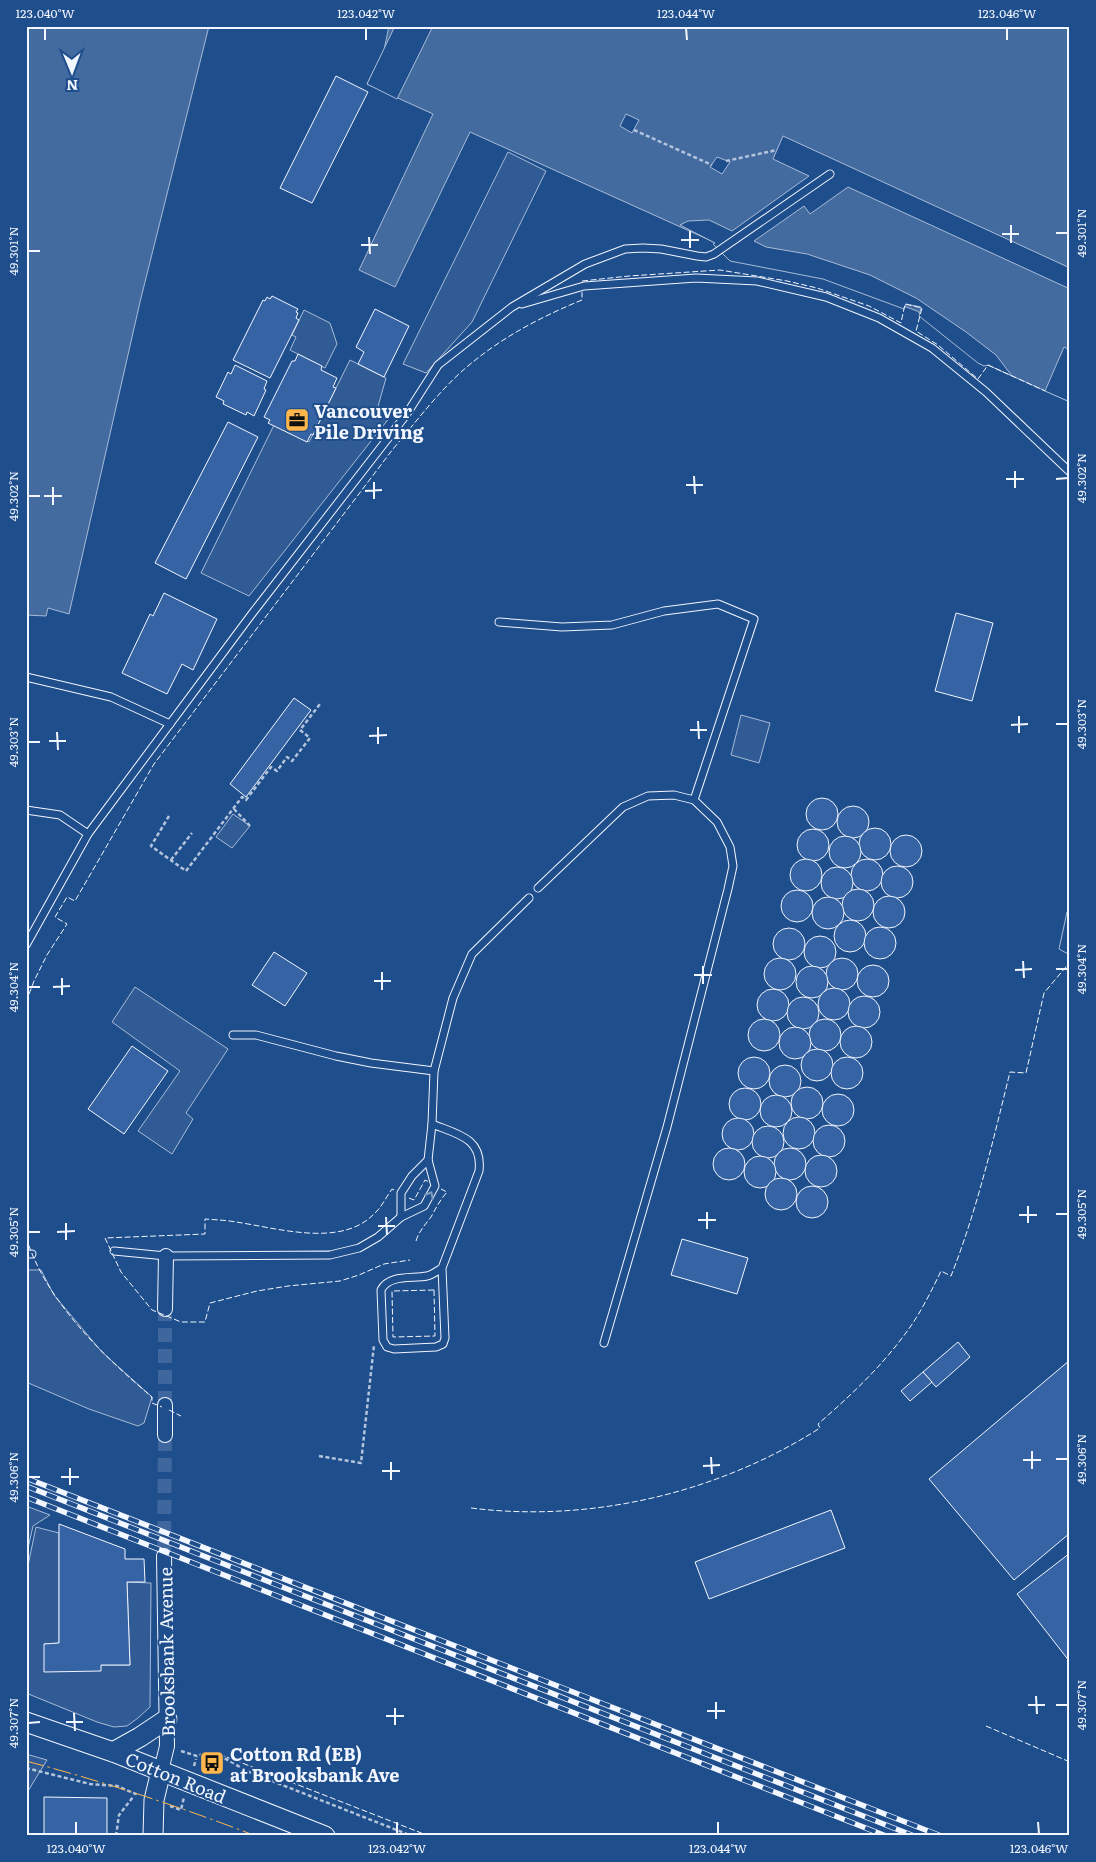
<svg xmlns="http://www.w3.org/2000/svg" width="1096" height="1862" font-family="Literata,serif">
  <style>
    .built { fill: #305b95; stroke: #a8bbd7 }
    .water { fill: #446ba0; stroke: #a8bbd7 }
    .pier { fill: #1f4e8c; stroke: #a8bbd7 }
    .building { fill: #3563a3; stroke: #f2f6ff }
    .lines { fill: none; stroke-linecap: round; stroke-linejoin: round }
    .street-tunnel { stroke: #3f679d; stroke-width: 14; stroke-dasharray: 14 7; stroke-linecap: butt }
    .lane-casing { stroke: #f2f6ff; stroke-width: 9 }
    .street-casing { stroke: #f2f6ff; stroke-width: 16 }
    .secondary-casing { stroke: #f2f6ff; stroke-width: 21 }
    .path { stroke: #b3c4dc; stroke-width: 2.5; stroke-dasharray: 4 2.5; stroke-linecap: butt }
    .lane { stroke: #1f4e8c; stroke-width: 7 }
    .street { stroke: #1f4e8c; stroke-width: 14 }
    .secondary { stroke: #1f4e8c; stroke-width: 19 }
    .rail-casing { stroke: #f2f6ff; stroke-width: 5.5 }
    .rail { stroke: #1f4e8c; stroke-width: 4; stroke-dasharray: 11; stroke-linecap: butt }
    .fence { stroke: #f2f6ff; stroke-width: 1; stroke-dasharray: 6 2.5; stroke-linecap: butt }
    .power { stroke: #ffb74d; stroke-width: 1; stroke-dasharray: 18 4 2.5 4; stroke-linecap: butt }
    .oneway { stroke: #7e9ac0 }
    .ticks { fill: none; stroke: #f2f6ff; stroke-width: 2 }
    .labels { text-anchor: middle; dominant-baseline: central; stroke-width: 4; stroke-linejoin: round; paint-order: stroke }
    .poi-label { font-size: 18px; font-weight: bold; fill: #f2f6ff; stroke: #1f4e8c; text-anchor: start }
    .street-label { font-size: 18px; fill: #f2f6ff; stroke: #1f4e8c }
    .neatline { fill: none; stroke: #f2f6ff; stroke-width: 2 }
    .ticks-label { font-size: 12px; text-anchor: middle; fill: #f2f6ff }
  </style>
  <rect width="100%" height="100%" fill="#1f4e8c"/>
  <g class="built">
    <polygon points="508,152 546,171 472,322 426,373 403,364"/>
    <polygon points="304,310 330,323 337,344 325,368 290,350 296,337 292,335"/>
    <polygon points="350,360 386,378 377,410 390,417 249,596 201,573 274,425 309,442"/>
    <polygon points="741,715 770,723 759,763 731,755"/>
    <polygon points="233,814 250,826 232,848 216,837"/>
    <polygon points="135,987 228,1049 186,1113 193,1119 172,1154 138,1131 180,1071 112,1022"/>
    <polygon points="26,1270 41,1270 54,1295 102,1352 152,1397 144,1423 138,1426 89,1409 26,1382"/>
    <polygon points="26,1506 50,1515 33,1526 26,1557"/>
    <polygon points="36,1527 59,1533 59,1643 44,1644 101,1665 130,1665 127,1582 151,1583 150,1707 138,1718 127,1726 114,1727 97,1722 26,1693 26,1575"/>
    <polygon points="26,1754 47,1760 28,1791 26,1798"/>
  </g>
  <g class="water">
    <polygon points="26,26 209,26 140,302 69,614 48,608 46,616 26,615"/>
    <polygon points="389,26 1070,26 1070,402 979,361 917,311 823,276 716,243 470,132 395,287 359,270 433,114 367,84 384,50"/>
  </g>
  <g class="pier">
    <polygon points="395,26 433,26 397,99 367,84"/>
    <polygon points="626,114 639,120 632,133 620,126"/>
    <polygon points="783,136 1070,268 1070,289 848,187 810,214 804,206 754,241 766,247 807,254 870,275 916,298 966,332 996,355 1012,376 988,365 984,366 978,363 919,316 921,307 906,304 904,309 823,279 730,261 713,244 715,243 680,225 688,221 709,220 732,231 809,176 773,159"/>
    <polygon points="717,157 730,162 722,174 710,167"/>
    <polygon points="1064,347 1070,350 1070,402 1045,391"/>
    <polygon points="1070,910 1070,955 1059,949 1067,912"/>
  </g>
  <g class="building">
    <polygon points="336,76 368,92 312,203 280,188"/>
    <polygon points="272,296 298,309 296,312 298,313 296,318 299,320 270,378 233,360 263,300 265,301 267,297 270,299"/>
    <polygon points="375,309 409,326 384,377 358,364 364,352 356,347"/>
    <polygon points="298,354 322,366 321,370 337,378 333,387 336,388 313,435 311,434 307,442 268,423 270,420 264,417 292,361 295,361"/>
    <polygon points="235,365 267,381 264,389 266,390 254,416 247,412 246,415 223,404 224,401 216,397 228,372 231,374"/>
    <polygon points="228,422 258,437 186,579 155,563"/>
    <polygon points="164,593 217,619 193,670 182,664 167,694 122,673 150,614 153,616"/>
    <polygon points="956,613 993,623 972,701 935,691"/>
    <polygon points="294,698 311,710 246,797 230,784"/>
    <circle cx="822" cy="814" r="16"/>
    <circle cx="853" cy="822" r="16"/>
    <circle cx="875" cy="844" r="16"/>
    <circle cx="813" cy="845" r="16"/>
    <circle cx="906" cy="851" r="16"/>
    <circle cx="845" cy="852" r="16"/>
    <circle cx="806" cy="875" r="16"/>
    <circle cx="867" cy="875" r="16"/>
    <circle cx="897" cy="882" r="16"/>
    <circle cx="837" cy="883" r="16"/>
    <circle cx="858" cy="905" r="16"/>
    <circle cx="797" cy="906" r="16"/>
    <circle cx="889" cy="912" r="16"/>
    <circle cx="828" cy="913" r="16"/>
    <circle cx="850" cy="936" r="16"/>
    <circle cx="880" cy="943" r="16"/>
    <circle cx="789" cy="944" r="16"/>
    <circle cx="820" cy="952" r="16"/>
    <polygon points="274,952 307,973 285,1006 252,985"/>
    <circle cx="780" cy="974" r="16"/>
    <circle cx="842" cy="974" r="16"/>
    <circle cx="873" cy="981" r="16"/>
    <circle cx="812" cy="982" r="16"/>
    <circle cx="834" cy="1004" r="16"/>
    <circle cx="773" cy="1005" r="16"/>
    <circle cx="864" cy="1012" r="16"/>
    <circle cx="803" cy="1013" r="16"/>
    <circle cx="764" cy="1035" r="16"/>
    <circle cx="825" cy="1035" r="16"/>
    <circle cx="856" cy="1042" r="16"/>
    <circle cx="795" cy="1043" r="16"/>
    <polygon points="132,1046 168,1071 124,1134 88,1109"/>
    <circle cx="817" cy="1065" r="16"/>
    <circle cx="754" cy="1073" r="16"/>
    <circle cx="847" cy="1073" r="16"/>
    <circle cx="785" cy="1081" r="16"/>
    <circle cx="807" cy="1103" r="16"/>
    <circle cx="745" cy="1104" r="16"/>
    <circle cx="838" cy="1110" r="16"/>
    <circle cx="776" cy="1111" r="16"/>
    <circle cx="799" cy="1133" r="16"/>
    <circle cx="738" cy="1134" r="16"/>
    <circle cx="829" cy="1141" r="16"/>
    <circle cx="768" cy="1142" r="16"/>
    <circle cx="729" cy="1164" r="16"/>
    <circle cx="790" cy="1164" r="16"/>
    <circle cx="821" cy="1171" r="16"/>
    <circle cx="760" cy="1172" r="16"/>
    <circle cx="781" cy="1194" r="16"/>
    <circle cx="812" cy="1202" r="16"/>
    <polygon points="682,1239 748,1258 737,1294 671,1275"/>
    <polygon points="958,1342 970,1357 936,1387 923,1372"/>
    <polygon points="1070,1360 1070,1533 1014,1580 929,1479"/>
    <polygon points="923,1372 932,1382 910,1401 901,1391"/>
    <polygon points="831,1510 845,1548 709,1599 695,1562"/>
    <polygon points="59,1524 125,1549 125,1559 144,1559 145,1582 127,1582 130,1665 101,1665 101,1671 44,1672 44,1644 59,1643"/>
    <polygon points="1070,1553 1070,1662 1017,1594"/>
    <polygon points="44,1797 107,1798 107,1836 44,1836"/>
  </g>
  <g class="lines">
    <g class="street-tunnel">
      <polyline points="165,1405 165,1309"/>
      <polyline points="164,1556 165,1435"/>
    </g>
    <defs>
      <g id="lane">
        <polyline points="522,304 584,286 696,278 757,281 826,297 879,318 932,348 986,392 1070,472"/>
        <polyline points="499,622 562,627 612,625 664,611 718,604 754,619 694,800"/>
        <polyline points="26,677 111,697 170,724"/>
        <polyline points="26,810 60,815 88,834"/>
        <polyline points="538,888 623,807 648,796 674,795 694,800 717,822 730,847 733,866 728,889 667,1127 604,1343"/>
        <polyline points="26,945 88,834 251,615 406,415 438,365 512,307 585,264 625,249 643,248 661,249 697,256 706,257 714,254 830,174"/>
        <polyline points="233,1035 256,1035 336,1056 371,1063 434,1071"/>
        <path d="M432,1124c25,10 51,14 47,47l-37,97c-5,3 -10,7 -15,8 -15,3 -38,-2 -46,14l2,50 4,7 7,2 42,-2 7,-3 2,-6 -3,-70"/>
        <polyline points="401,1217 401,1193 412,1176 428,1160"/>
        <polyline points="114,1251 166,1256 330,1255 359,1248 378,1237 401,1217 424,1206 435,1186 428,1160 432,1124 434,1071 453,998 472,954 529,898"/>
        <polyline points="26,1254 32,1254"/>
      </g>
      <g id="street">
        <polyline points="165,1309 166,1256"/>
        <polyline points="165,1405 165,1435"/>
        <polyline points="161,1771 167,1746 164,1556"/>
      </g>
      <g id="secondary">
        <polyline points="26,1722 113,1752 325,1836"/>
        <polyline points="113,1752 140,1737 167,1719"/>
        <polyline points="153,1836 154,1800 161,1771"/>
      </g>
    </defs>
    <use href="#lane" class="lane-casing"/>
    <use href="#street" class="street-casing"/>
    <use href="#secondary" class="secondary-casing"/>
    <g class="path">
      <polyline points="634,130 712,165"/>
      <polyline points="726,161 777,150"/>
      <polyline points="234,809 250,826"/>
      <polyline points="169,816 151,846 186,871 242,797 246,800 271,767 277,771 287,757 292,761 310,738 300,730 320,704"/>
      <polyline points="171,860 192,833"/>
      <polyline points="319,1456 361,1463 374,1345"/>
      <path d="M181,1751l16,5c15,-7 34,5 47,14l168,66"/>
      <polyline points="194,1766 196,1759"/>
      <polyline points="26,1768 90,1784 117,1786 138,1795"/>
      <polyline points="170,1806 181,1810 184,1797"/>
      <polyline points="116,1836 119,1815 133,1797"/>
    </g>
    <use href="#lane" class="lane"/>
    <use href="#street" class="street"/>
    <use href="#secondary" class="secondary"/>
    <defs>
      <g id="rail">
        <polyline points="26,1478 941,1836"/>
        <polyline points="26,1486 914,1836"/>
        <polyline points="26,1497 886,1836"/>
      </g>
    </defs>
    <use href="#rail" class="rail-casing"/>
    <use href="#rail" class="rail"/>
    <g class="fence">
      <polyline points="582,281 629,276 720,270 787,281 817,288 869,306 901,323 905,304 922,308 916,331 938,345 978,379 988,365 1045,391"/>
      <path d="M26,1002l8,-21 13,-26 20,-31 -12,-7 12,-20 8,4 79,-137 239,-315c22,-26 43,-54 68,-77 36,-32 77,-54 121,-72v-8"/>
      <path d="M394,1190l-2,-1c-6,8 -10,18 -18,25 -33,34 -97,14 -138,8 -10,-2 -20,-2 -31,-3v15l-100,4 16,34 31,38 29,12h24l5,-19 47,-12 31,-5 52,-5 19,-6 25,-11 26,-4"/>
      <polyline points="409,1198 414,1200 425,1180 429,1182"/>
      <path d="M26,1237c19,63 77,119 126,160v6l10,4"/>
      <path d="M416,1241c3,-10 9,-16 15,-24 5,-9 9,-17 16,-25l-6,-3"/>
      <polygon points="434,1290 435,1336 393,1337 392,1291"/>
      <polyline points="169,1410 181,1416"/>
      <path d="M471,1508c120,15 247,-15 349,-80l-2,-4c30,-26 60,-54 84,-86 16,-20 28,-44 39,-67l10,5c26,-66 42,-135 59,-204l16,1 18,-80 26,-31"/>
      <polyline points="986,1726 1070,1762"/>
      <polyline points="219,1754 429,1836"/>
      <polyline points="26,1810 26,1813"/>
    </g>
    <path class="power" d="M26,1761c79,21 155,46 230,75"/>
  </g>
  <defs><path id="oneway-chevron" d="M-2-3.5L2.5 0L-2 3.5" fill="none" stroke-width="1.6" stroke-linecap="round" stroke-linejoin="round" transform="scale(1.25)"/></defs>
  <use class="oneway" href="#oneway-chevron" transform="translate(430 1195) rotate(-62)"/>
  <path class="ticks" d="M45,28v12M366,28v12M686,28l1,12M1007,28v12M1011,225v18M690,231v17M1056,233h12M1002,234h17M369,237l1,17M681,240h18M361,245h17M28,251h12M1015,471v17M694,476l1,18M1006,479h18M1056,479l12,-1M374,482v17M686,485h17M53,487v18M365,491l17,-1M28,496h12M44,496h18M1019,716v17M698,721l1,18M1056,724h12M1011,725l17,-1M378,727v17M690,730h17M57,732l1,18M369,736l18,-1M49,741h17M28,742h12M1023,961l1,17M703,966v18M1056,969h12M1015,970l17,-1M382,972v18M694,975h18M62,978v17M374,981h17M28,987h12M53,987l17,-1M1028,1206v17M707,1212v17M1056,1214h12M1019,1215h18M386,1217l1,18M698,1220h18M66,1223v17M378,1226h17M28,1232h12M57,1232l18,-1M1032,1451v18M711,1457l1,17M1056,1459h12M1023,1460h18M391,1462v18M703,1466l17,-1M70,1468v17M382,1471h18M28,1477h12M61,1477h18M1036,1696l1,18M716,1702v17M1028,1705h17M1056,1705h12M395,1708v17M707,1711h18M74,1713l1,18M386,1716h18M66,1722h17M28,1723l12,-1M76,1822v12M397,1822v12M718,1822v12M1038,1822l1,12"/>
  <defs>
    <symbol id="office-square" viewBox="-11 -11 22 22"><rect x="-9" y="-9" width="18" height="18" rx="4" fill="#ffb74d" stroke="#1f4e8c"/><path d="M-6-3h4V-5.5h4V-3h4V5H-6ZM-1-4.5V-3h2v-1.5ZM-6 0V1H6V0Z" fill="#111"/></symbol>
    <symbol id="bus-square" viewBox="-11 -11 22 22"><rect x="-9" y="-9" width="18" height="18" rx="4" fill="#ffb74d" stroke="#1f4e8c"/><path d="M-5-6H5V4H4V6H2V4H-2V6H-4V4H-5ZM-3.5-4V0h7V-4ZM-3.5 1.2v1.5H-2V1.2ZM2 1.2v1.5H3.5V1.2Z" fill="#111"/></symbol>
  </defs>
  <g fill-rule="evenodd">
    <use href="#office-square" x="283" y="406" width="28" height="28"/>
    <use href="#bus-square" x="198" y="1749" width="28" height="28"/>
  </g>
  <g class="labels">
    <g class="poi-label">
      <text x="314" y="410">Vancouver<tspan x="314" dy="21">Pile Driving</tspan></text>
      <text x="230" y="1753">Cotton Rd (EB)<tspan x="230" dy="21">at Brooksbank Ave</tspan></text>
    </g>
    <g class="street-label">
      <text transform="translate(166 1652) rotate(-91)">Brooksbank Avenue</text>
      <text transform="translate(176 1777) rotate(22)">Cotton Road</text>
    </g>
  </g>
  <rect width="1096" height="1862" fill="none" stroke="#1f4e8c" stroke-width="55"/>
  <g transform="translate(72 72) rotate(179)" stroke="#1f4e8c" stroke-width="4" paint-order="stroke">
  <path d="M0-4L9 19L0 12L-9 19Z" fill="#f2f6ff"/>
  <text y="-8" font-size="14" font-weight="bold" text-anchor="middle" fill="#f2f6ff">N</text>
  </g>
  <rect x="28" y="28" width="1040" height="1806" class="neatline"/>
  <g class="ticks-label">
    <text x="45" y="18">123.040°W</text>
    <text x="366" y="18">123.042°W</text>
    <text x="686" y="18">123.044°W</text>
    <text x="1007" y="18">123.046°W</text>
    <text transform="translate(1082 233) rotate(-90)" y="4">49.301°N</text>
    <text transform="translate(14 251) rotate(-90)" y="4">49.301°N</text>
    <text transform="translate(1082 478) rotate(-90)" y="4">49.302°N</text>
    <text transform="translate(14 496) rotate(-90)" y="4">49.302°N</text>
    <text transform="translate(1082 724) rotate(-90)" y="4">49.303°N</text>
    <text transform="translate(14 742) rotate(-90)" y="4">49.303°N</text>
    <text transform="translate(1082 969) rotate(-90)" y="4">49.304°N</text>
    <text transform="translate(14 987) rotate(-90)" y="4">49.304°N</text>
    <text transform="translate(1082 1214) rotate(-90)" y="4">49.305°N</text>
    <text transform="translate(14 1232) rotate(-90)" y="4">49.305°N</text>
    <text transform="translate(1082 1459) rotate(-90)" y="4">49.306°N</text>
    <text transform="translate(14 1477) rotate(-90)" y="4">49.306°N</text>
    <text transform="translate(1082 1705) rotate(-90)" y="4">49.307°N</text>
    <text transform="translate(14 1723) rotate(-90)" y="4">49.307°N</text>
    <text x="76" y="1853">123.040°W</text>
    <text x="397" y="1853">123.042°W</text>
    <text x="718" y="1853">123.044°W</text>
    <text x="1039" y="1853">123.046°W</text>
  </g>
</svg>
